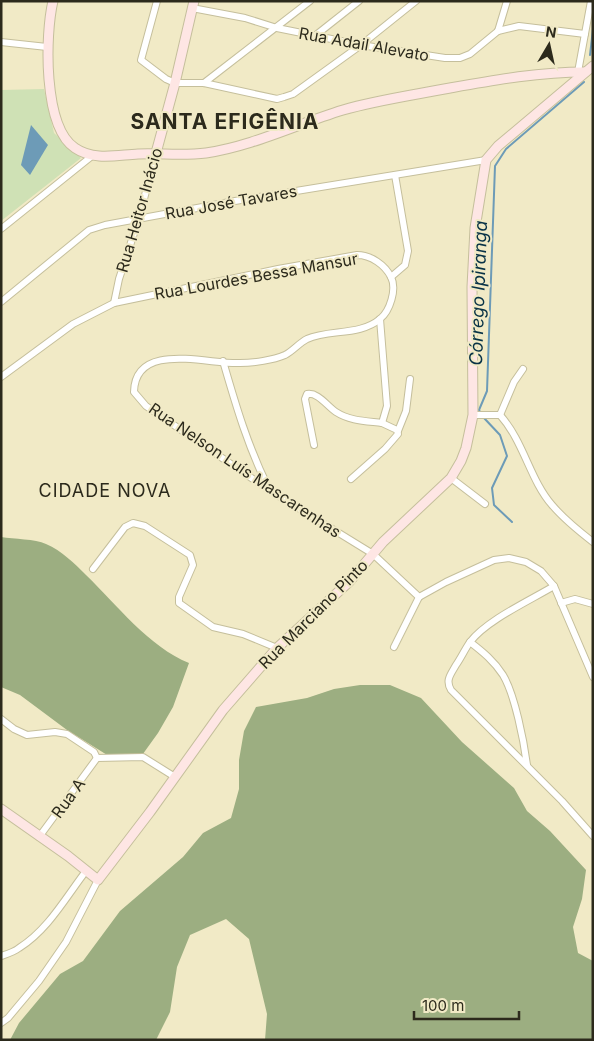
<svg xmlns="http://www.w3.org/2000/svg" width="594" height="1041" font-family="Inter,sans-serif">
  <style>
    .green { fill: #cfe1b5 }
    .forest { fill: #9cae81 }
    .water { fill: #6d9bb7 }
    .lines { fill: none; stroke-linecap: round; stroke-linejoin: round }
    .stream { stroke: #6d9bb7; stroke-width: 2 }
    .street-casing { stroke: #c5bf9c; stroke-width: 8 }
    .secondary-casing { stroke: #c5bf9c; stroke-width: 11 }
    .street { stroke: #fff; stroke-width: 6 }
    .secondary { stroke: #fee6e4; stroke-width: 9 }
    .labels { text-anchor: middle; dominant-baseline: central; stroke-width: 4; stroke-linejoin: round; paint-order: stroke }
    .street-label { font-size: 16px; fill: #2c2a1c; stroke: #f1eac6 }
    .water-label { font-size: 18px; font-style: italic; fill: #083246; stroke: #f1eac6 }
    .neighbourhood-label { font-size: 18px; letter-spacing: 1px; fill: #2c2a1c; stroke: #f1eac6 }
    .district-label { font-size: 21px; font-weight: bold; letter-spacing: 1px; fill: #2c2a1c; stroke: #f1eac6 }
  </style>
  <rect width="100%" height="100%" fill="#f1eac6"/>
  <polygon class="green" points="44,89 54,133 81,158 1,221 1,90"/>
  <g class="forest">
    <path d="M1,537c13,2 34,2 45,7 16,7 28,19 40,31 30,29 63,72 103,88l-16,44 -15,26 -18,25h-28l-45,-28 -47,-35 -19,-8z"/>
    <polygon points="360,685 390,685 421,698 462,742 514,788 527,811 550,831 586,870 582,899 573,927 578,953 593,961 593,1040 265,1040 267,1014 249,939 226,919 190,935 177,967 170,1012 156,1040 10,1040 19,1023 60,974 83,961 120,911 183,857 203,833 231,818 239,789 239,760 244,731 256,707 307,698 334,689"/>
  </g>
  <polygon class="water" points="31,125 48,145 30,175 21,165"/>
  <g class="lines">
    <g class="stream">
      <polyline points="590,55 593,29"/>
      <polyline points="481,414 479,410 487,391 495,166 506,149 584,82"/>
      <polyline points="484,418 500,435 507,456 492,488 494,505 512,522"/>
    </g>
    <defs>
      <g id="street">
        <polyline points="157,1 141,60 166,79 175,83 204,83 277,99 284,97 293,94 361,45 416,1"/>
        <polyline points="192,8 245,18 277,28 361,45 445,58 460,58 470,54 498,31 507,1"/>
        <polyline points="498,31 519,26 585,34"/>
        <polyline points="316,35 359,1"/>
        <polyline points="1,42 47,47"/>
        <polyline points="578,72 591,1"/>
        <polyline points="204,83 310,1"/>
        <polyline points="1,229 92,156"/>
        <polyline points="391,277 405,265 408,251 395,175"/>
        <polyline points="1,302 89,230 105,225 235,201 486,160"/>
        <polyline points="114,303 119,279 139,218 156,153"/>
        <path d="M223,361c13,45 25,86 46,128"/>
        <path d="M1,377l72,-53 41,-21 164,-34 79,-14c14,0 28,10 34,22 6,12 -1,34 -11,42 -20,17 -51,10 -73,20 -8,4 -14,12 -22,16 -12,5 -31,8 -45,8 -30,2 -105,-23 -106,29l12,14 123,84 104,64 46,43"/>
        <path d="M473,415h27c24,27 30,65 52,90 11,13 28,27 41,37"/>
        <polyline points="500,415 514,382 523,369"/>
        <polyline points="398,431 406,411 410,379"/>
        <path d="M314,445l-9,-46 2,-5c11,-2 20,12 29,18 14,9 30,9 46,11l5,-17 -7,-87"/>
        <polyline points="451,478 485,504"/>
        <polyline points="351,479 385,449 398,434 397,430 382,423"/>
        <polyline points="93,569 125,527 133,523 145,526 190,555 193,565 179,597 179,603 213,627 243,634 277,648"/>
        <path d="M554,586c-25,15 -67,34 -84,56 -5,7 -9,16 -14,23 -5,9 -11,15 -5,25l111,111 31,35"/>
        <polyline points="419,597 446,582 494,560 509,558 526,562 541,571 554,586 593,677"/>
        <polyline points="561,603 575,599 593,604"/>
        <path d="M470,642c13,10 24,19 33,33 12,20 21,67 24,90"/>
        <polyline points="394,647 419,597"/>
        <polyline points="1,719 14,729 27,735 55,732 67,734 94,752 97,758"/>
        <polyline points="97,758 143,757 175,777"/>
        <polyline points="39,837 97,758"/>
        <path d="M1,956c6,-2 13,-4 18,-8 29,-18 47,-51 67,-77"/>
        <polyline points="1,1023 8,1018 39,981 66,942 98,880"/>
      </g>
      <g id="secondary">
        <path d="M53,1c-8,34 -10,126 22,147 19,13 42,7 63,6 22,-1 45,2 68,-1 47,-7 91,-29 137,-43 35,-10 71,-15 107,-22 45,-8 89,-16 135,-16"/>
        <polyline points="156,153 175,83 194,1"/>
        <polyline points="1,809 68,856 98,880 150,812 223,710 277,648 349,582 383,542 451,478 461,461 466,448 473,415 472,287 475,228 486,160 498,146 593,66"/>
      </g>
    </defs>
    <use href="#street" class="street-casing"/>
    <use href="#secondary" class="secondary-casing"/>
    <use href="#street" class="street"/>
    <use href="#secondary" class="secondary"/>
  </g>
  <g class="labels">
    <g class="street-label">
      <text transform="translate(364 44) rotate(10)">Rua Adail Alevato</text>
      <text transform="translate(231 202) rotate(-10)">Rua José Tavares</text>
      <text transform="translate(139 210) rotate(-74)">Rua Heitor Inácio</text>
      <text transform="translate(256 276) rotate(-10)">Rua Lourdes Bessa Mansur</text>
      <text transform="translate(245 470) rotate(34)">Rua Nelson Luís Mascarenhas</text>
      <text transform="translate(313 614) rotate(-45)">Rua Marciano Pinto</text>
      <text transform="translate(68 798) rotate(-54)">Rua A</text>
    </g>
    <g class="water-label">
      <text transform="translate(478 293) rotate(-88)">Córrego Ipiranga</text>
    </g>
    <g class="neighbourhood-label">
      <text x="105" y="490">CIDADE NOVA</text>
    </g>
    <g class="district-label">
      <text x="225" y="121">SANTA EFIGÊNIA</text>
    </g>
  </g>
  <rect width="594" height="1041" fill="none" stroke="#2c2a1c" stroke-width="5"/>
  <g transform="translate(549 45) rotate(9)" stroke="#f1eac6" stroke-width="4" paint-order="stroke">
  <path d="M0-4L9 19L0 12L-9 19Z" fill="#2c2a1c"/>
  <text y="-8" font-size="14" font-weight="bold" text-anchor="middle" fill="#2c2a1c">N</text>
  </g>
  <path d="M414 1011v8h105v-8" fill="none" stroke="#2c2a1c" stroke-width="2.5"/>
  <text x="422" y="1011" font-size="15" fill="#2c2a1c" stroke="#f1eac6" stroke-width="4" paint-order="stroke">100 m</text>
</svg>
